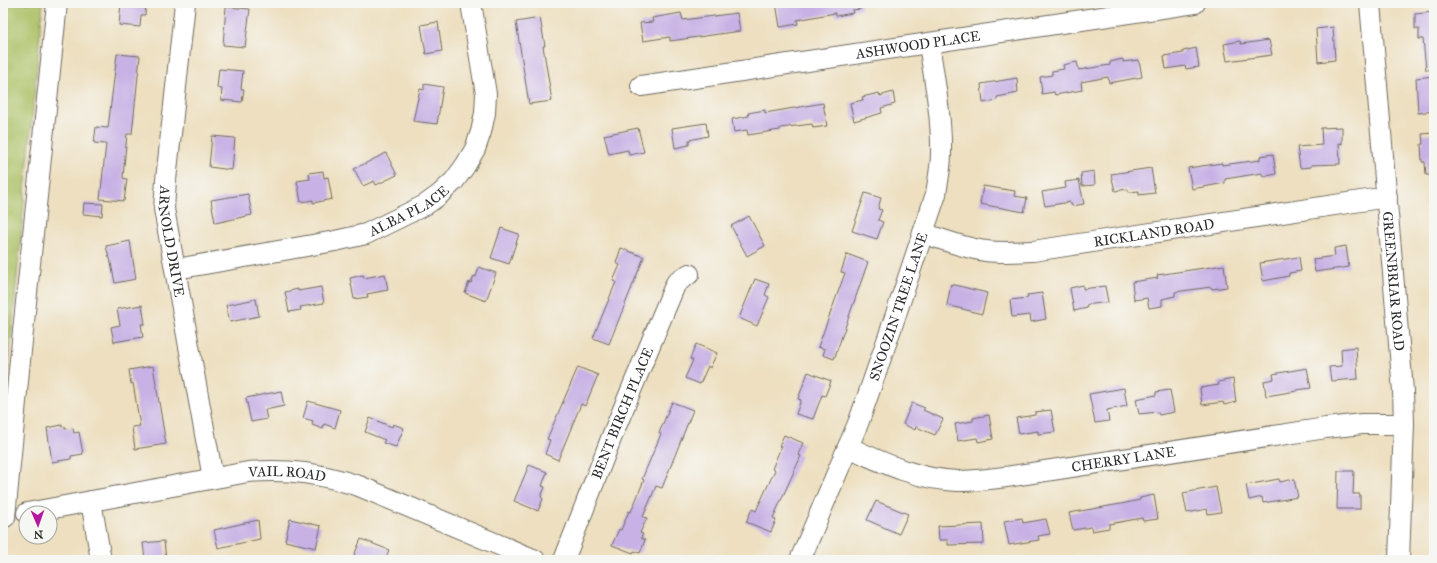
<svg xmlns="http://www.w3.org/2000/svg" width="1437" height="563" font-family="'IM FELL Great Primer',serif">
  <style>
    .green { fill: #abc064; stroke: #6b7648 }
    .building { fill: #c7b1e5 }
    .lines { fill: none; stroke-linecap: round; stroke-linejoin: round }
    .minor-casing { stroke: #6f6a5f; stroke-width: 22 }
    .minor { stroke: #fff; stroke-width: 20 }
    .labels { text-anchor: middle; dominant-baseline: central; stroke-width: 4; stroke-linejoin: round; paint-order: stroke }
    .street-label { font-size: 14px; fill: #2b2b2b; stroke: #f6f6f2 }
  </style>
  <rect width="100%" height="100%" fill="#f6f6f2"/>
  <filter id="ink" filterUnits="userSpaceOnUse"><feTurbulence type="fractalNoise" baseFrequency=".025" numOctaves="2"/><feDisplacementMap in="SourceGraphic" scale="8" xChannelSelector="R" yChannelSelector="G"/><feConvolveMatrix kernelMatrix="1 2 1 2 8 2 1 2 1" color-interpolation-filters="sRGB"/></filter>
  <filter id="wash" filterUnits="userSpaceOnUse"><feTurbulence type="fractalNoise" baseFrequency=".012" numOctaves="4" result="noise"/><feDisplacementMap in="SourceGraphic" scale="16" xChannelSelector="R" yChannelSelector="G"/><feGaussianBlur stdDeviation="0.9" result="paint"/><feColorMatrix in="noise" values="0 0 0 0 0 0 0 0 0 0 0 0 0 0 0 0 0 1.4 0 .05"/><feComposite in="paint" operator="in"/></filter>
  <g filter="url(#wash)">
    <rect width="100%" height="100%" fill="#eddfbf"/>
    <polygon class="green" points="3,3 43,3 3,424"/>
    <g id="blocks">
      <g class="building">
        <polygon points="121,3 146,3 145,15 141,15 140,27 119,25"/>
        <polygon points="776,3 861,3 861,9 852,10 853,13 836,16 835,13 797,20 798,24 780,27"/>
        <polygon points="226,7 250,9 245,47 223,45"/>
        <polygon points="1434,12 1434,69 1426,70 1423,39 1419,39 1419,29 1415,29 1415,14"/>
        <polygon points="681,13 683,20 737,13 740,31 670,41 670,37 643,41 640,23 653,22 652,18"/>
        <polygon points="540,18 545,46 543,46 552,101 529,104 516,22"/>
        <polygon points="438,22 442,51 426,54 421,25"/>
        <polygon points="1333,27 1335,60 1318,62 1316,29"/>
        <polygon points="1269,40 1272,55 1227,61 1224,44 1240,41 1241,44"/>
        <polygon points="1196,48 1199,67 1186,69 1185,66 1166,69 1164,56 1183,53 1183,51"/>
        <polygon points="117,54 140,56 132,134 127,134 124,166 123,178 127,179 124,201 100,199 106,144 94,143 96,127 108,128"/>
        <polygon points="1123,59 1123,62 1139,60 1142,77 1109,83 1108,77 1081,82 1082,90 1055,95 1054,92 1042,94 1040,77 1052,75 1052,71 1064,69 1063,65 1077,62 1079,70 1110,65 1110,62"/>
        <polygon points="219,69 243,71 241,89 244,89 242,102 221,100 222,89 217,88"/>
        <polygon points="1434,76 1434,111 1418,113 1416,78"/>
        <polygon points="1017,78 1018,93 997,97 997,100 983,103 981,84"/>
        <polygon points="424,84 443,87 437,124 413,121 420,89 424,90"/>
        <polygon points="893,92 895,104 881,108 882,113 854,121 850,103 863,100 862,97 879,93 880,96"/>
        <polygon points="823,103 827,126 813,128 812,124 780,128 780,130 748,135 747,130 734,132 732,119 749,116 748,113 765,110 765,113"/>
        <polygon points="706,123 708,136 689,140 689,145 675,148 672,128"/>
        <polygon points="1342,127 1342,144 1339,143 1340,164 1311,165 1311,167 1300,168 1297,147 1322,145 1321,128"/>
        <polygon points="638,128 644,152 629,155 628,150 609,154 604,135"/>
        <polygon points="1434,133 1434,175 1426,175 1425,162 1422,162 1421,144 1423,144 1422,134"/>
        <polygon points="212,136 235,138 232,170 209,167"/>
        <polygon points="386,153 397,175 376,185 374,181 363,186 354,169"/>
        <polygon points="1273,154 1276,174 1263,177 1262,173 1225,179 1225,183 1192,189 1188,168 1222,163 1222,165 1260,160 1260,156"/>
        <polygon points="1151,168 1155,193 1139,195 1139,191 1129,192 1128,189 1115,191 1111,174"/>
        <polygon points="323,171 324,178 328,177 332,199 313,203 313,200 301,202 297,181 310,179 309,173"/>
        <polygon points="1094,171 1095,185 1082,186 1081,173"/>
        <polygon points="1079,180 1084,204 1072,206 1070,202 1045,206 1042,192 1066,188 1065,182"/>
        <polygon points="983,186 1015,191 1014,196 1027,198 1024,212 980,204"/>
        <polygon points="865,193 881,198 878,209 882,210 878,220 883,222 877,239 852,231"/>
        <polygon points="248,194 252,215 215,223 211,200"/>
        <polygon points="84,203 103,204 102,216 83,214"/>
        <polygon points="749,216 765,246 747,256 731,226"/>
        <polygon points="501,228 519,234 509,264 491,258"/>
        <polygon points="130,241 136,279 115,283 110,258 109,258 106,246"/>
        <polygon points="1346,246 1349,267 1315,272 1313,259 1335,256 1334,248"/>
        <polygon points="621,248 644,257 609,344 593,338 616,282 613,281 620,265 616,263"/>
        <polygon points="847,254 868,262 834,359 823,355 825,349 818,347 845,273 841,272"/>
        <polygon points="1299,257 1301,271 1289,273 1289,276 1263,281 1260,263"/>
        <polygon points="1224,265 1227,287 1212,289 1211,287 1175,292 1175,296 1162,299 1162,306 1149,308 1147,298 1134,300 1132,282 1158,278 1157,275"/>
        <polygon points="479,267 496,273 486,301 465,293 469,282 471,283 474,276 476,277"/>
        <polygon points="385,274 388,290 367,294 368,297 354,299 350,278 363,275 364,278"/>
        <polygon points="755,279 769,284 765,295 769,297 757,326 739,318"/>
        <polygon points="951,284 987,293 982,314 947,305"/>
        <polygon points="1083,285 1083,289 1105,286 1108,302 1086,305 1087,308 1074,311 1070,288"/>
        <polygon points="321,287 324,303 300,307 301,310 289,312 285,292 298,289 298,291"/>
        <polygon points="1042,293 1046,319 1031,322 1030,315 1012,317 1010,300 1028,298 1027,295"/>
        <polygon points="256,299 259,316 230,322 226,305"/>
        <polygon points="142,305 145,324 141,324 143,337 114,342 111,327 120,325 117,309"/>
        <polygon points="696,344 717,353 710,368 708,366 700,384 685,378 693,360 690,359"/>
        <polygon points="1356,347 1358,379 1331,381 1329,367 1342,366 1341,349"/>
        <polygon points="153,366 166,444 135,449 132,427 140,426 133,383 131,384 129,370"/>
        <polygon points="578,367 598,375 585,406 581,404 558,460 545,454 550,440 547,439"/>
        <polygon points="1307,368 1311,388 1297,390 1297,391 1266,396 1264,381 1274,379 1273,374"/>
        <polygon points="808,372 831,381 825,396 822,395 813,419 796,414 801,400 798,399"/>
        <polygon points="1233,379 1236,402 1224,405 1223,402 1202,405 1200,388 1219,385 1218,382"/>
        <polygon points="1124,388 1127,406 1107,410 1109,421 1095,423 1089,394"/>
        <polygon points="1170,390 1174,412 1159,415 1158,412 1139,414 1136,399 1156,395 1156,392"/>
        <polygon points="281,391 284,406 265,410 267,419 251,422 246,398"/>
        <polygon points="308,401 340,410 335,428 324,424 323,429 312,425 313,421 303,418"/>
        <polygon points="672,402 693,410 662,488 656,486 643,517 647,518 640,533 643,534 641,538 645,540 640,553 634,551 633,553 612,545 619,529 621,530 629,511 631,512 644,480 642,479 661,434 659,433"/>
        <polygon points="912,403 925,408 923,410 943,419 935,435 916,427 915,430 903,424"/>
        <polygon points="1051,410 1055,432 1038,434 1038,431 1019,434 1016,418 1035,415 1035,412"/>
        <polygon points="989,415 993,439 978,442 977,438 958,441 955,424 973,421 973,418"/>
        <polygon points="370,418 392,427 393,424 404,428 396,447 383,443 385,440 365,432"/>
        <polygon points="62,425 62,427 65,426 65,429 73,428 74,433 79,432 83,454 71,456 71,459 52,462 47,428"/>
        <polygon points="784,435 803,443 798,455 801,456 773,518 776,520 771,532 746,522 752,509 756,511 775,470 772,469 781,447 779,446"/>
        <polygon points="529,465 547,472 542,486 545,487 541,497 543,499 538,511 514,501"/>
        <polygon points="1338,471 1354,471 1353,494 1360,494 1360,509 1337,509"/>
        <polygon points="1279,479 1280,482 1294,479 1298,497 1263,503 1262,497 1249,500 1246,485"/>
        <polygon points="1216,487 1221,512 1208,514 1207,509 1187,513 1183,493"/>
        <polygon points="1154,495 1158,519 1143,521 1142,518 1109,524 1109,528 1092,531 1091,527 1073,530 1069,513 1121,504 1140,500 1140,498"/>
        <polygon points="876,501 908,514 899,534 867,520"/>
        <polygon points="1022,518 1023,523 1046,519 1050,534 1038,536 1039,540 1009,545 1004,521"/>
        <polygon points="290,519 321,526 316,548 285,541"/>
        <polygon points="258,520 260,539 218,548 214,530"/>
        <polygon points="983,524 984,544 948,545 948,540 939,540 938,526"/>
        <polygon points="361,539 389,550 385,560 352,560"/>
        <polygon points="164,541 166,560 145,560 143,543"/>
      </g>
    </g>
  </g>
  <g filter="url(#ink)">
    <use href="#blocks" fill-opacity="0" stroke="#6f6a5f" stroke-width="1"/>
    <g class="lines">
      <defs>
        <g id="minor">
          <path id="s1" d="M185,3l-19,177 -2,29 49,269"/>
          <path id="s2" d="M1370,3l33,388 1,33 -5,136"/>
          <path id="s3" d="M641,86l554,-83"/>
          <path id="s4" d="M923,233c21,7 41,15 63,18 16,2 31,1 47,0l354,-54"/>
          <path id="s5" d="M176,269l159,-28 31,-7 59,-29 14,-10 15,-14 11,-15 10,-17 6,-17 4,-19 1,-19 -15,-91"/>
          <path id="s6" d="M848,447c35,16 71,33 110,34 21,0 41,-3 61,-6l307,-47 36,-4h42"/>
          <polyline points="91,501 101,560"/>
          <path id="s7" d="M27,513l221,-41c43,-3 70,1 111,14l176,74"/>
          <polyline points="5,517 19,370 57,3"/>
          <path id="s8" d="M564,560l50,-129 62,-148 13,-9"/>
          <path id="s9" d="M800,560l59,-139 31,-89 46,-138c2,-14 5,-27 5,-40 1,-37 -7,-75 -12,-111"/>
        </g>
      </defs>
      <use href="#minor" class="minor-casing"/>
      <use href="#minor" class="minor"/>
    </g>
  </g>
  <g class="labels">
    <g class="street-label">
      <text stroke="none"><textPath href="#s3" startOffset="280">ASHWOOD PLACE</textPath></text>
      <text stroke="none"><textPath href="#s5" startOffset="242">ALBA PLACE</textPath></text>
      <text stroke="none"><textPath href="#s4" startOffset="235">RICKLAND ROAD</textPath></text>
      <text stroke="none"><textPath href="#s1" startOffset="240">ARNOLD DRIVE</textPath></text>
      <text stroke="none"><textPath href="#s2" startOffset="279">GREENBRIAR ROAD</textPath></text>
      <text stroke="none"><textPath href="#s9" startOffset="272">SNOOZIN TREE LANE</textPath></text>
      <text stroke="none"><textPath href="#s8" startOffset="158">BENT BIRCH PLACE</textPath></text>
      <text stroke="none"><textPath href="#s6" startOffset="283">CHERRY LANE</textPath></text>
      <text stroke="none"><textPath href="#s7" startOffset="264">VAIL ROAD</textPath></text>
    </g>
  </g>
  <rect width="1437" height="563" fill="none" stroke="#f6f6f2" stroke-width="16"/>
  <g transform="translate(38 525) rotate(178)"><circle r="19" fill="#f6f6f2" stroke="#a5a5a2"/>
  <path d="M0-3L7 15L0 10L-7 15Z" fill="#b5179e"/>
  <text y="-6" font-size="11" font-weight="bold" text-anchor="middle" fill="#2b2b2b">N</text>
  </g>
</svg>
